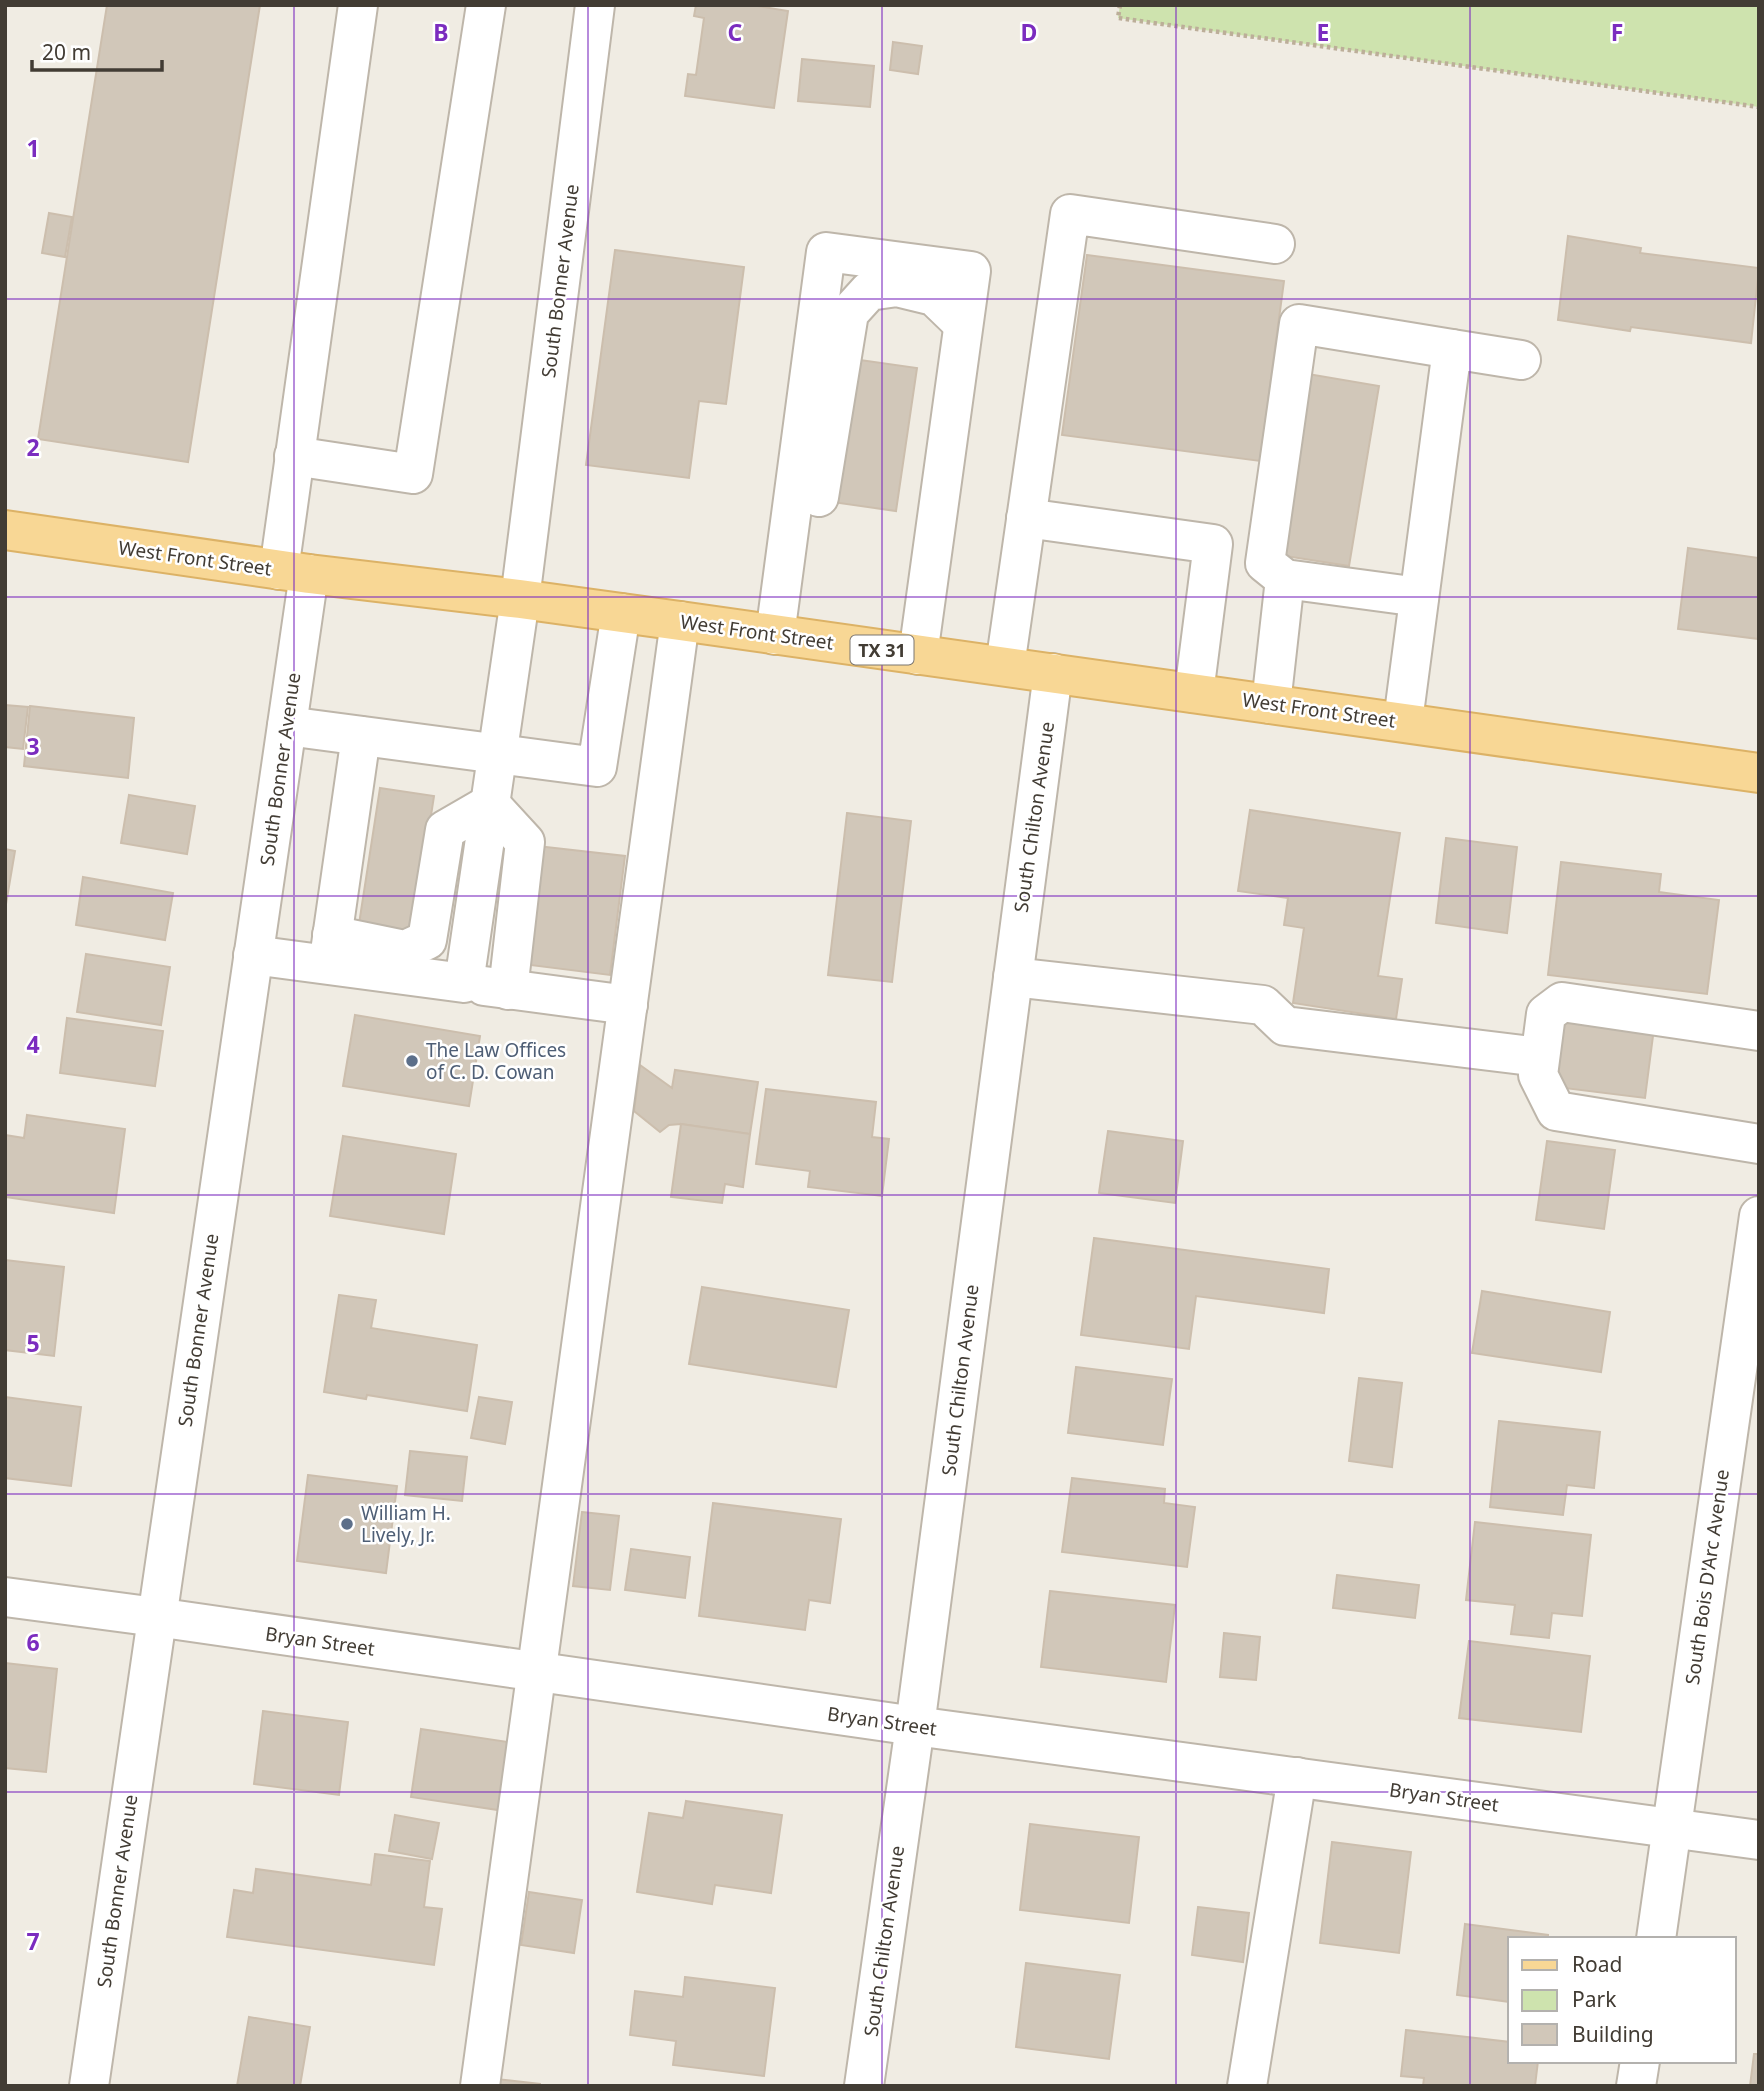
<svg xmlns="http://www.w3.org/2000/svg" width="1764" height="2091" font-family="'Noto Sans',sans-serif">
  <style>
    .green { fill: #cee3ae }
    .building { fill: #d1c7b9; stroke: #ccbead; stroke-width: 2 }
    .lines { fill: none; stroke-linecap: round; stroke-linejoin: round }
    .minor-casing { stroke: #beb6aa; stroke-width: 42 }
    .major-casing { stroke: #dcb266; stroke-width: 42 }
    .path { stroke: #bcae99; stroke-width: 4.5; stroke-dasharray: 3.5 3.5; stroke-linecap: butt }
    .minor { stroke: #fff; stroke-width: 38 }
    .major { stroke: #f8d795; stroke-width: 38 }
    .grid { fill: none; stroke: #7b2cbf; stroke-width: 2; stroke-opacity: 0.55 }
    .service-dot { fill: #5c6f8a; stroke: #fff; stroke-width: 2.5 }
    .labels { text-anchor: middle; dominant-baseline: central; stroke-width: 5; stroke-linejoin: round; paint-order: stroke }
    .shield { fill: #fff; stroke: #7b7671; stroke-width: 2 }
    .shield-label { font-size: 18px; font-weight: bold; fill: #423c34 }
    .street-label { font-size: 19px; fill: #423c34; stroke: #fff }
    .service-label { font-size: 19px; fill: #4e5e75; stroke: #fff; text-anchor: start }
    .grid-label { font-size: 23px; text-anchor: middle; font-weight: bold; fill: #7b2cbf; stroke: #fff; stroke-width: 5; stroke-linejoin: round; paint-order: stroke }
  </style>
  <rect width="100%" height="100%" fill="#f0ece3"/>
  <polygon class="green" points="1120,5 1759,5 1759,107 1118,18"/>
  <g class="building">
    <polygon points="107,5 260,5 188,462 38,439"/>
    <polygon points="696,5 751,5 788,11 774,108 685,96 688,74 696,75 704,18 694,16"/>
    <polygon points="893,42 922,46 918,74 890,70"/>
    <polygon points="802,59 874,66 870,107 798,101"/>
    <polygon points="49,213 72,217 65,257 42,253"/>
    <polygon points="1568,236 1641,248 1640,253 1759,268 1751,343 1631,327 1630,331 1558,320"/>
    <polygon points="615,250 744,267 726,404 699,401 689,478 586,465"/>
    <polygon points="1087,255 1284,281 1260,461 1062,435"/>
    <polygon points="846,358 917,368 896,511 825,501"/>
    <polygon points="1308,374 1379,386 1349,566 1279,555"/>
    <polygon points="1688,548 1759,558 1759,639 1678,629"/>
    <polygon points="5,705 28,707 23,749 5,747"/>
    <polygon points="30,706 134,718 128,778 24,766"/>
    <polygon points="380,788 434,796 413,932 359,924"/>
    <polygon points="129,795 195,806 187,854 121,843"/>
    <polygon points="1250,810 1400,833 1378,976 1402,979 1396,1019 1293,1003 1304,928 1284,925 1288,898 1238,891"/>
    <polygon points="847,813 911,821 892,982 828,975"/>
    <polygon points="1446,838 1517,847 1507,933 1436,923"/>
    <polygon points="537,846 625,856 610,975 522,964"/>
    <polygon points="5,849 15,851 5,910"/>
    <polygon points="1561,862 1661,874 1659,892 1719,900 1707,994 1548,975"/>
    <polygon points="83,877 173,893 165,940 76,925"/>
    <polygon points="86,954 170,967 161,1025 77,1012"/>
    <polygon points="355,1015 480,1036 469,1106 343,1086"/>
    <polygon points="1565,1016 1654,1028 1645,1098 1556,1087"/>
    <polygon points="67,1018 163,1031 155,1086 60,1073"/>
    <polygon points="640,1065 672,1088 675,1070 758,1082 750,1134 681,1124 669,1125 660,1132 634,1111"/>
    <polygon points="766,1089 876,1102 872,1137 889,1139 882,1196 808,1187 810,1171 756,1164"/>
    <polygon points="27,1115 125,1129 114,1213 5,1197 5,1135 24,1138"/>
    <polygon points="681,1124 750,1134 743,1187 725,1184 722,1203 671,1197"/>
    <polygon points="1108,1131 1183,1141 1175,1203 1099,1193"/>
    <polygon points="343,1136 456,1154 444,1234 330,1216"/>
    <polygon points="1547,1141 1615,1150 1604,1229 1536,1220"/>
    <polygon points="1094,1238 1329,1269 1324,1313 1196,1296 1189,1349 1081,1335"/>
    <polygon points="5,1260 64,1267 54,1356 5,1350"/>
    <polygon points="702,1287 849,1310 836,1387 689,1364"/>
    <polygon points="1482,1291 1610,1312 1601,1372 1472,1353"/>
    <polygon points="339,1295 376,1300 371,1328 477,1345 467,1411 367,1395 366,1399 324,1392"/>
    <polygon points="1076,1367 1172,1379 1163,1445 1068,1433"/>
    <polygon points="1359,1378 1402,1383 1392,1467 1349,1461"/>
    <polygon points="5,1397 81,1407 71,1486 5,1478"/>
    <polygon points="479,1397 512,1402 505,1444 471,1438"/>
    <polygon points="1499,1421 1600,1432 1594,1488 1567,1485 1563,1515 1490,1507"/>
    <polygon points="410,1451 467,1457 462,1501 405,1495"/>
    <polygon points="308,1475 397,1486 386,1573 297,1561"/>
    <polygon points="1072,1478 1165,1489 1164,1503 1195,1507 1187,1567 1062,1552"/>
    <polygon points="713,1503 841,1519 830,1603 809,1600 805,1630 699,1616"/>
    <polygon points="582,1512 619,1516 610,1590 573,1586"/>
    <polygon points="1475,1522 1591,1535 1582,1616 1552,1613 1549,1638 1511,1634 1515,1605 1466,1600"/>
    <polygon points="631,1549 690,1557 685,1598 625,1590"/>
    <polygon points="1337,1575 1419,1585 1415,1618 1333,1608"/>
    <polygon points="1050,1591 1175,1605 1166,1682 1041,1667"/>
    <polygon points="1224,1633 1260,1637 1256,1680 1220,1677"/>
    <polygon points="1469,1641 1590,1656 1581,1732 1459,1718"/>
    <polygon points="5,1663 57,1669 46,1772 5,1768"/>
    <polygon points="263,1711 348,1722 339,1795 254,1784"/>
    <polygon points="421,1729 508,1742 498,1810 411,1797"/>
    <polygon points="686,1801 782,1815 771,1893 715,1885 712,1904 637,1892 649,1813 683,1818"/>
    <polygon points="395,1815 439,1823 432,1859 389,1851"/>
    <polygon points="1030,1824 1139,1837 1129,1923 1020,1910"/>
    <polygon points="1332,1842 1411,1852 1399,1953 1320,1943"/>
    <polygon points="375,1854 430,1861 424,1907 442,1909 434,1965 227,1937 234,1890 253,1893 256,1869 371,1885"/>
    <polygon points="529,1892 582,1900 574,1953 521,1945"/>
    <polygon points="1198,1907 1249,1913 1243,1962 1192,1955"/>
    <polygon points="1465,1924 1548,1935 1548,1939 1510,1939 1510,2002 1457,1995"/>
    <polygon points="1026,1963 1120,1975 1109,2059 1016,2047"/>
    <polygon points="685,1977 775,1988 764,2076 673,2065 676,2041 630,2035 635,1991 683,1997"/>
    <polygon points="249,2017 310,2027 300,2086 237,2086"/>
    <polygon points="1406,2030 1510,2042 1510,2061 1538,2061 1535,2086 1423,2086 1424,2078 1401,2076"/>
    <polygon points="1754,2054 1759,2054 1759,2086 1750,2086"/>
    <polygon points="496,2079 540,2084 540,2086 496,2086"/>
  </g>
  <g class="lines">
    <defs>
      <g id="minor">
        <polyline points="294,456 413,474 486,5"/>
        <polyline points="819,497 849,313 869,291 897,287 934,296 963,324"/>
        <polyline points="1026,518 1213,544 1194,693"/>
        <polyline points="279,570 358,5"/>
        <polyline points="1419,597 1285,579 1265,563 1299,324 1452,349"/>
        <polyline points="775,635 826,252 971,271 918,655"/>
        <polyline points="1005,666 1070,214 1275,244"/>
        <polyline points="1271,704 1285,579"/>
        <polyline points="1403,721 1452,349 1521,360"/>
        <polyline points="287,726 597,767 621,613"/>
        <polyline points="332,935 405,950 427,940 445,830 490,804 525,842 508,990"/>
        <polyline points="253,955 464,983 520,599 595,5"/>
        <polyline points="329,959 361,736"/>
        <polyline points="1013,977 1263,1005 1285,1026 1539,1057"/>
        <polyline points="484,986 628,1005"/>
        <polyline points="1759,1031 1562,1002 1546,1014 1538,1075 1556,1111 1759,1144"/>
        <polyline points="5,1597 156,1617 915,1726 1759,1840"/>
        <polyline points="1656,1939 1759,1216"/>
        <polyline points="89,2086 309,574"/>
        <polyline points="480,2086 680,621"/>
        <polyline points="864,2086 915,1726 1053,673"/>
        <polyline points="1247,2086 1297,1777"/>
        <polyline points="1636,2086 1640,2061"/>
      </g>
      <polyline id="major" points="5,530 309,574 520,599 680,621 1759,773"/>
    </defs>
    <use href="#minor" class="minor-casing"/>
    <use href="#major" class="major-casing"/>
    <polyline class="path" points="1120,5 1118,18 1759,107"/>
    <use href="#minor" class="minor"/>
    <use href="#major" class="major"/>
  </g>
  <path class="grid" d="M294,5v2081M588,5v2081M882,5v2081M1176,5v2081M1470,5v2081M5,299h1754M5,597h1754M5,896h1754M5,1195h1754M5,1494h1754M5,1792h1754"/>
  <g class="service-dot">
    <circle cx="412" cy="1061" r="7"/>
    <circle cx="347" cy="1524" r="7"/>
  </g>
  <g class="labels">
    <rect class="shield" x="850.5" y="635.5" width="63" height="29" rx="5"/>
    <g class="shield-label">
      <text x="882" y="650">TX 31</text>
    </g>
    <g class="street-label">
      <text transform="translate(560 281) rotate(-83)">South Bonner Avenue</text>
      <text transform="translate(195 558) rotate(8)">West Front Street</text>
      <text transform="translate(757 632) rotate(8)">West Front Street</text>
      <text transform="translate(1319 710) rotate(8)">West Front Street</text>
      <text transform="translate(280 769) rotate(-82)">South Bonner Avenue</text>
      <text transform="translate(1034 817) rotate(-82)">South Chilton Avenue</text>
      <text transform="translate(198 1330) rotate(-82)">South Bonner Avenue</text>
      <text transform="translate(960 1380) rotate(-83)">South Chilton Avenue</text>
      <text transform="translate(1707 1577) rotate(-82)">South Bois D'Arc Avenue</text>
      <text transform="translate(320 1641) rotate(8)">Bryan Street</text>
      <text transform="translate(882 1721) rotate(8)">Bryan Street</text>
      <text transform="translate(1444 1797) rotate(8)">Bryan Street</text>
      <text transform="translate(117 1891) rotate(-82)">South Bonner Avenue</text>
      <text transform="translate(884 1941) rotate(-82)">South Chilton Avenue</text>
    </g>
    <g class="service-label">
      <text x="426" y="1050">The Law Offices<tspan x="426" dy="22">of C. D. Cowan</tspan></text>
      <text x="361" y="1513">William H.<tspan x="361" dy="22">Lively, Jr.</tspan></text>
    </g>
  </g>
  <g class="grid-label">
    <text x="441" y="41">B</text>
    <text x="735" y="41">C</text>
    <text x="1029" y="41">D</text>
    <text x="1323" y="41">E</text>
    <text x="1617" y="41">F</text>
    <text x="33" y="157">1</text>
    <text x="33" y="456">2</text>
    <text x="33" y="755">3</text>
    <text x="33" y="1053">4</text>
    <text x="33" y="1352">5</text>
    <text x="33" y="1651">6</text>
    <text x="33" y="1950">7</text>
  </g>
  <rect width="1764" height="2091" fill="none" stroke="#423c34" stroke-width="14"/>
  <rect x="1508" y="1937" width="228" height="126" fill="#ffffff" stroke="#b3b1ae" stroke-width="2"/>
  <rect x="1522" y="1960" width="35" height="10" fill="#f8d795" stroke="#b3b1ae" stroke-width="2"/>
  <text x="1572" y="1972" font-size="21" fill="#423c34">Road</text>
  <rect x="1522" y="1990" width="35" height="21" fill="#cee3ae" stroke="#b3b1ae" stroke-width="2"/>
  <text x="1572" y="2007" font-size="21" fill="#423c34">Park</text>
  <rect x="1522" y="2024" width="35" height="21" fill="#d1c7b9" stroke="#b3b1ae" stroke-width="2"/>
  <text x="1572" y="2042" font-size="21" fill="#423c34">Building</text>
  <path d="M32 60v10h130v-10" fill="none" stroke="#423c34" stroke-width="3.5"/>
  <text x="42" y="60" font-size="21" fill="#423c34" stroke="#ffffff" stroke-width="5" paint-order="stroke">20 m</text>
</svg>
